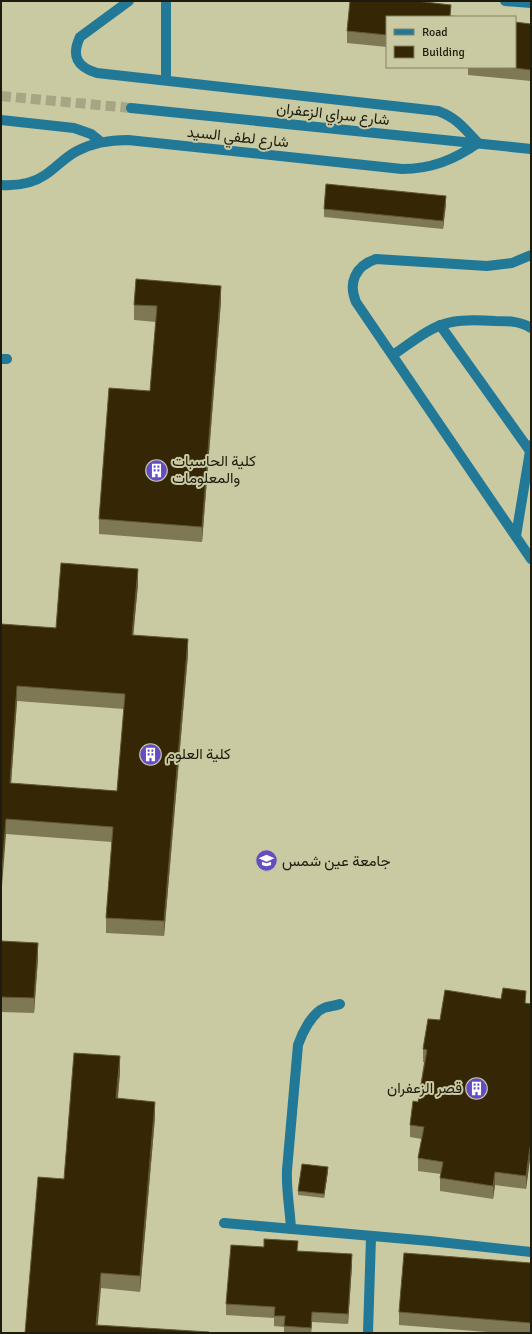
<svg xmlns="http://www.w3.org/2000/svg" width="532" height="1334" font-family="Signika,Vazirmatn,sans-serif">
  <style>
    .lines { fill: none; stroke-linecap: round; stroke-linejoin: round }
    .minor-tunnel { stroke: #a7a684; stroke-width: 10; stroke-dasharray: 10 5; stroke-linecap: butt }
    .minor { stroke: #227897; stroke-width: 10 }
    .wall { fill: #7f7854; fill-rule: evenodd }
    .shaded-wall { fill: #615834 }
    .building { fill: #352705; stroke: #615834; fill-rule: evenodd }
    .labels { text-anchor: middle; dominant-baseline: central; stroke-width: 4; stroke-linejoin: round; paint-order: stroke }
    .street-label { font-size: 15px; fill: #1d1c0e; stroke: #c9c9a2 }
    .poi-label { font-size: 15px; fill: #1d1c0e; stroke: #c9c9a2; text-anchor: start }
  </style>
  <rect width="100%" height="100%" fill="#c9c9a2"/>
  <g class="lines">
    <polyline class="minor-tunnel" points="1,96 131,108"/>
    <g class="minor">
      <polyline points="505,1 531,3"/>
      <polyline points="166,80 166,1"/>
      <polyline points="131,108 531,149"/>
      <polyline points="1,120 74,128 91,134 101,142"/>
      <path d="M1,185c16,1 31,-1 44,-10 12,-8 20,-18 32,-24 17,-9 33,-11 51,-11l274,29c29,0 52,-9 76,-26 -14,-15 -21,-25 -40,-32l-341,-38c-20,-6 -26,-17 -17,-36l49,-36"/>
      <path d="M531,255l-19,8 -25,3 -111,-7c-21,7 -28,24 -20,43l175,257"/>
      <polyline points="440,325 530,451"/>
      <path d="M393,355c18,-12 37,-29 59,-33 14,-3 29,-2 43,-1 13,0 25,0 36,7"/>
      <polyline points="1,359 7,359"/>
      <polyline points="516,536 531,445"/>
      <polyline points="224,1223 430,1241 531,1252"/>
      <path d="M291,1229c-1,-20 -5,-39 -4,-59l11,-125c4,-12 14,-32 26,-37 5,-2 11,-2 16,-4"/>
      <polyline points="368,1333 371,1237"/>
    </g>
  </g>
  <g class="wall">
    <polygon points="387,17 387,47 347,43 347,31"/>
    <polygon points="531,24 531,81 468,75 468,68 457,67 515,67"/>
    <polygon points="446,204 443,229 324,217 324,209"/>
    <polygon points="221,301 202,542 99,534 99,519 150,391 156,322 134,320 134,305"/>
    <path d="M138,584l-5,51 55,19 -24,282 -58,-3v-15l6,-76 -106,-8 -5,-210 55,4zM17,701l107,8 -7,82 -106,-8z"/>
    <polygon points="1,941 38,958 34,1013 1,1012"/>
    <polygon points="526,1003 531,1004 531,1159 530,1159 526,1189 495,1185 493,1199 440,1191 440,1178 441,1174 418,1171 418,1158 422,1139 410,1137 410,1125 418,1102 424,1062 423,1062 423,1049 440,1020"/>
    <polygon points="120,1072 118,1098 155,1117 140,1292 101,1288 25,1333"/>
    <polygon points="328,1171 324,1198 298,1195 298,1191"/>
    <polygon points="298,1251 352,1265 348,1324 312,1322 311,1333 284,1333 284,1327 274,1326 274,1318 226,1315 226,1304"/>
    <polygon points="531,1263 531,1333 500,1333 399,1325 399,1312"/>
  </g>
  <g class="shaded-wall">
    <polygon points="446,196 446,204 443,229 443,221"/>
    <polygon points="221,286 221,301 202,542 202,527"/>
    <polygon points="138,569 138,584 132,650 132,635"/>
    <polygon points="188,639 188,654 164,936 164,921"/>
    <polygon points="17,686 17,701 10,798 10,783"/>
    <polygon points="6,819 6,834 1,899 1,884"/>
    <polygon points="38,943 38,958 34,1013 34,998"/>
    <polygon points="120,1056 120,1072 116,1114 116,1098"/>
    <polygon points="155,1102 155,1117 140,1292 140,1276"/>
    <polygon points="530,1147 530,1159 526,1189 526,1176"/>
    <polygon points="328,1167 328,1171 324,1198 324,1194"/>
    <polygon points="495,1172 495,1185 493,1199 493,1186"/>
    <polygon points="352,1254 352,1265 348,1324 348,1314"/>
    <polygon points="101,1273 101,1288 97,1333 96,1325"/>
    <polygon points="312,1312 312,1322 311,1333 311,1328"/>
  </g>
  <g class="building">
    <polygon points="350,1 416,1 451,5 450,16 461,17 387,17 387,35 347,31"/>
    <polygon points="515,22 531,24 531,70 506,67 515,67"/>
    <polygon points="326,184 446,196 443,221 324,209"/>
    <polygon points="136,279 221,286 202,527 99,519 109,388 150,391 157,306 134,305"/>
    <path d="M61,563l77,6 -6,66 56,4 -24,282 -58,-3 7,-91 -107,-8 -5,65v-260l55,4zM17,686l108,8 -8,97 -107,-8z"/>
    <polygon points="1,941 38,943 34,998 1,997"/>
    <polygon points="503,988 526,991 525,1003 531,1004 531,1147 530,1147 526,1176 495,1172 493,1186 440,1178 443,1162 418,1158 424,1127 410,1125 413,1101 418,1102 427,1050 423,1049 428,1019 440,1020 445,990 501,999"/>
    <polygon points="74,1053 120,1056 116,1098 155,1102 140,1276 101,1273 96,1325 209,1332 208,1333 25,1333 38,1177 64,1179"/>
    <polygon points="302,1164 328,1167 324,1194 298,1191"/>
    <polygon points="264,1239 298,1241 297,1251 352,1254 348,1314 312,1312 311,1328 284,1326 285,1316 274,1316 275,1307 226,1304 231,1245 264,1247"/>
    <polygon points="404,1253 531,1263 531,1323 399,1312"/>
  </g>
  <defs>
    <symbol id="building-disc" viewBox="-11 -11 22 22"><circle r="9.5" fill="#634cc5" stroke="#c9c9a2"/><path d="M-4-6H4V6H1V3H-1V6H-4ZM-2.5-4.3h1.7v1.8h-1.7ZM.8-4.3h1.7v1.8H.8ZM-2.5-1h1.7V.8h-1.7ZM.8-1h1.7V.8H.8Z" fill="#fff"/></symbol>
    <symbol id="university-disc" viewBox="-11 -11 22 22"><circle r="9.5" fill="#634cc5" stroke="#c9c9a2"/><path d="M0-5L7-2L0 1L-7-2ZM-4 1L0 2.5L4 1V4Q0 6-4 4Z" fill="#fff"/></symbol>
  </defs>
  <g fill-rule="evenodd">
    <use href="#building-disc" x="144" y="458" width="25" height="25"/>
    <use href="#building-disc" x="138" y="742" width="25" height="25"/>
    <use href="#university-disc" x="254" y="848" width="25" height="25"/>
    <use href="#building-disc" x="464" y="1076" width="25" height="25"/>
  </g>
  <g class="labels">
    <g class="street-label">
      <text transform="translate(333 114) rotate(6)">شارع سراي الزعفران</text>
      <text transform="translate(238 137) rotate(6)">شارع لطفي السيد</text>
    </g>
    <g class="poi-label">
      <text x="172" y="461">كلية الحاسبات<tspan x="172" dy="17">والمعلومات</tspan></text>
      <text x="166" y="754">كلية العلوم</text>
      <text x="282" y="861">جامعة عين شمس</text>
      <text x="462" y="1088" text-anchor="end">قصر الزعفران</text>
    </g>
  </g>
  <rect width="532" height="1334" fill="none" stroke="#1d1c0e" stroke-width="4"/>
  <rect x="386" y="16" width="130" height="52" fill="#c9c9a2" stroke="#848467"/>
  <rect x="394" y="29" width="20" height="6" fill="#227897" stroke="#848467"/>
  <text x="422" y="36" font-size="12" fill="#1d1c0e">Road</text>
  <rect x="394" y="46" width="20" height="12" fill="#352705" stroke="#848467"/>
  <text x="422" y="56" font-size="12" fill="#1d1c0e">Building</text>
</svg>
